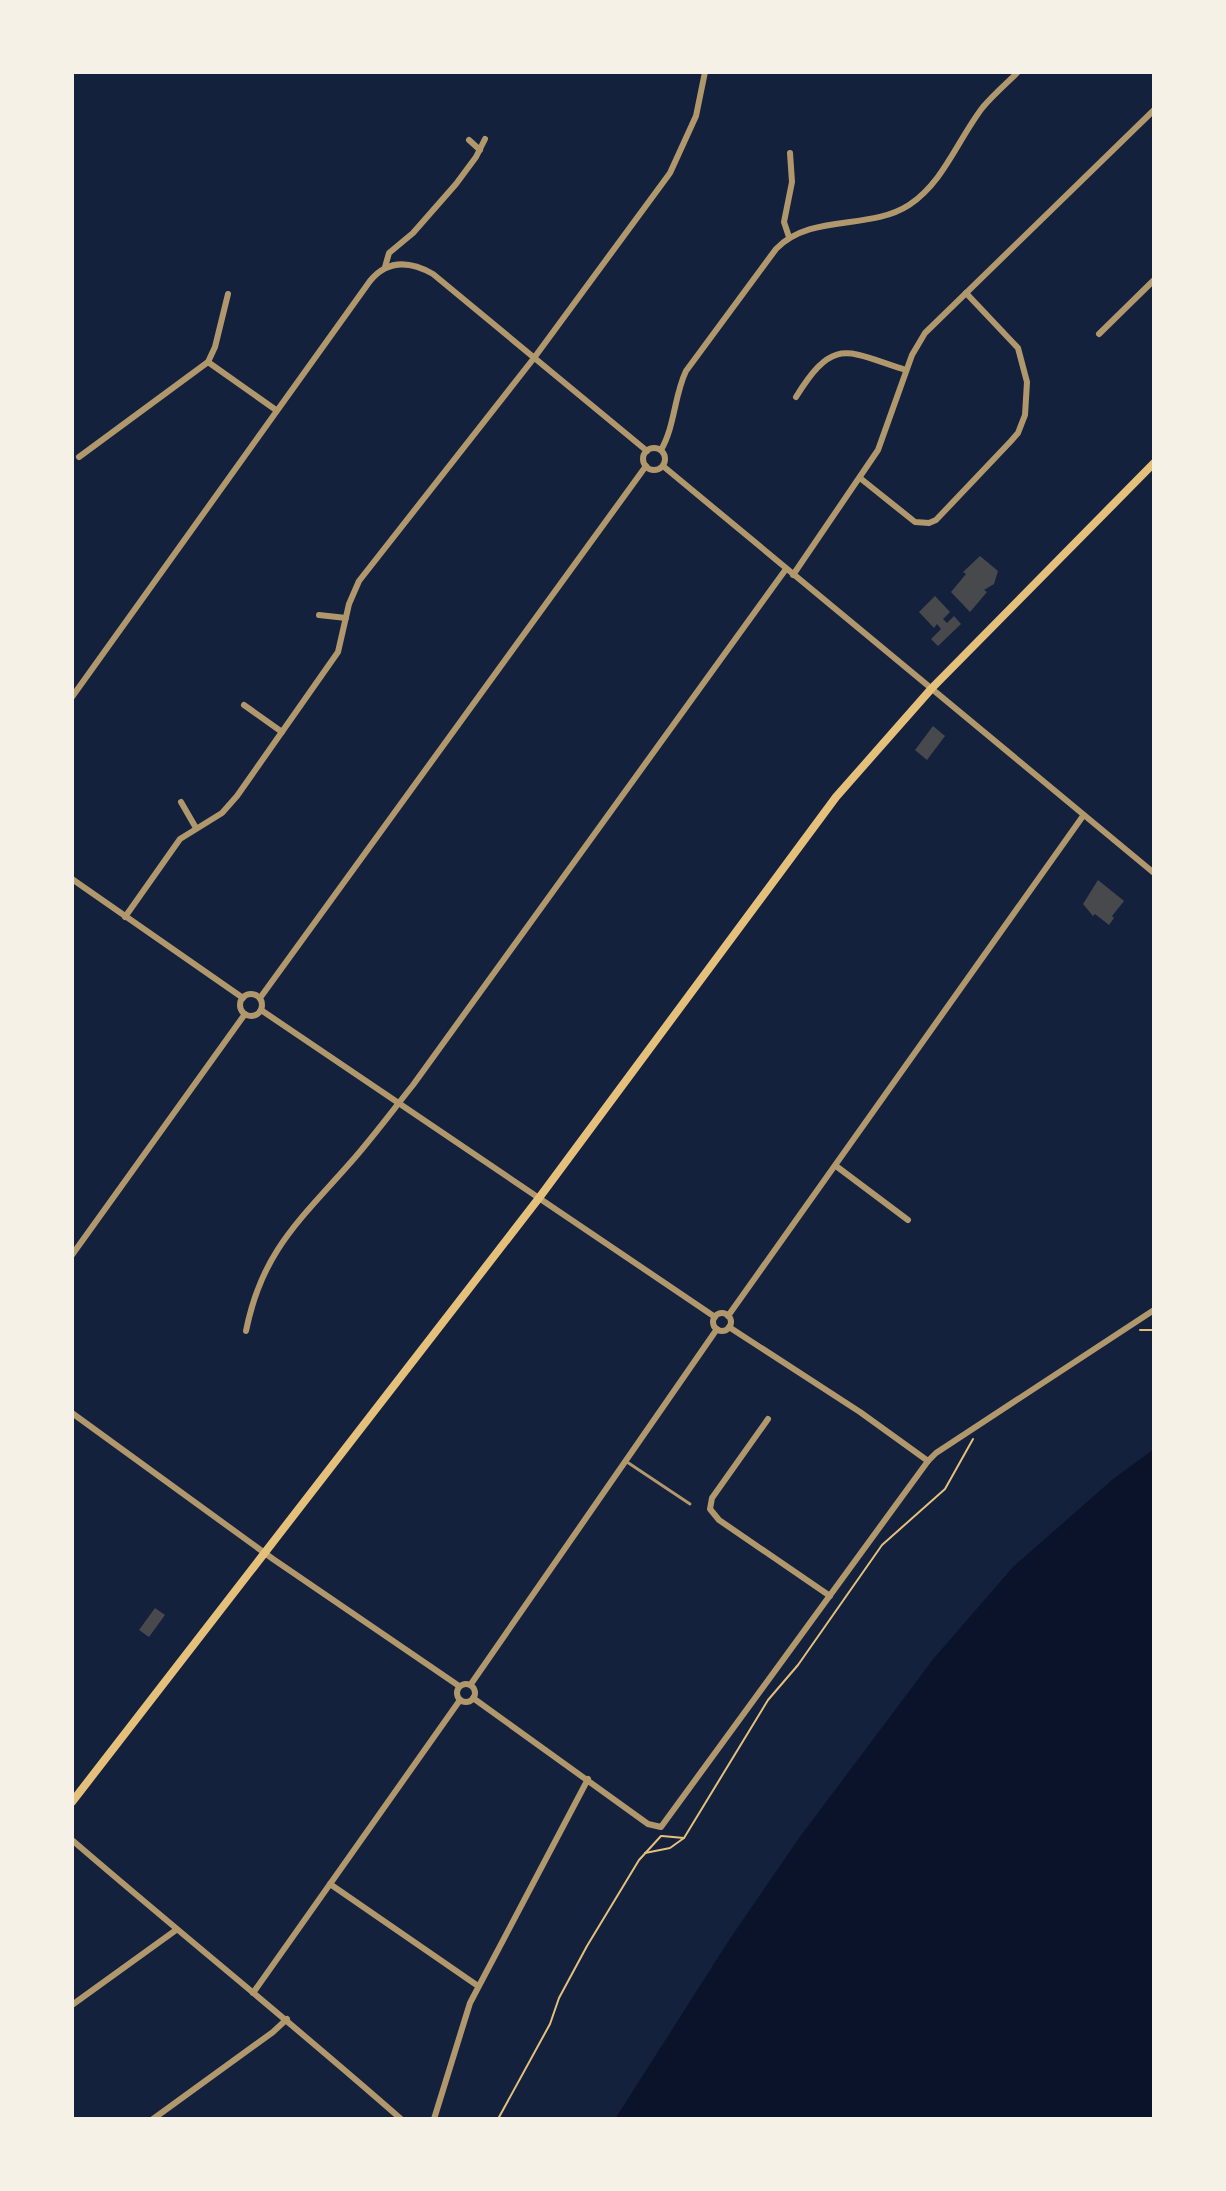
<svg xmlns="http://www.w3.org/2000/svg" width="1226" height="2191" font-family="'Noto Sans',sans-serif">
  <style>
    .water { fill: #0b132b }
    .building { fill: #48494c }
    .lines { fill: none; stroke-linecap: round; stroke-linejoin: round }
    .path { stroke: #e5c07b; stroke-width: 2 }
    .service { stroke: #b1986c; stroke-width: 3 }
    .minor { stroke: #b1986c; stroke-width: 6 }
    .secondary { stroke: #e5c07b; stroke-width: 8 }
  </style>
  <rect width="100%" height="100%" fill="#14213d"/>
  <polygon class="water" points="1154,1449 1154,2119 615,2119 731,1937 799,1838 934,1658 1013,1567 1113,1479"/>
  <g class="building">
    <polygon points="980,556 998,571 994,584 984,590 987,592 970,612 951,592 966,574 963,572"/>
    <polygon points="935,596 950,612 943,619 947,623 954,616 961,624 938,646 931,639 941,629 937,624 934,628 919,612"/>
    <polygon points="933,726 945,736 927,760 915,750"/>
    <polygon points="1098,880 1124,901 1112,916 1114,918 1109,925 1095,914 1093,916 1083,904"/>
    <polygon points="155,1608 165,1615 149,1637 139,1630"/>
  </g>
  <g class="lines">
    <g class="path">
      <polyline points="1140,1330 1154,1330"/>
      <polyline points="662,1836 684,1838"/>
      <polyline points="645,1853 670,1848 684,1838 768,1700 798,1665 882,1545 945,1489 973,1439"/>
      <polyline points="498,2119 550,2024 559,1998 587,1946 639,1860 661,1836"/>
    </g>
    <polyline class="service" points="627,1462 690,1504"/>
    <g class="minor">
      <polyline points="469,140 480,150"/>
      <polyline points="789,237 784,222 792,182 790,153"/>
      <polyline points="385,267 389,253 413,233 456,184 476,157 485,139"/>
      <polyline points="1099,334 1154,280"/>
      <polyline points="208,362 215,347 228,294"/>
      <path d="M796,397c38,-61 50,-46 110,-27"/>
      <circle cx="654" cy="459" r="11"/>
      <path d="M661,450c14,-24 13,-54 25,-79l90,-122c35,-36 93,-18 133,-44 35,-23 49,-66 74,-98 11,-13 24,-24 35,-35"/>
      <polyline points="79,457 208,362 276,410"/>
      <polyline points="663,466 1154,873"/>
      <polyline points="860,478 915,522 929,523 936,520 1011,441 1018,433 1025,415 1027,382 1018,348 966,293"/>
      <polyline points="793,575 878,450 912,355 925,333 1154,110"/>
      <polyline points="319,615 346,618"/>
      <path d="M72,697l298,-416c18,-22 40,-20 63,-7l214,177"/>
      <polyline points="244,705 282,732"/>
      <polyline points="181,802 196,828"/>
      <polyline points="72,879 243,998"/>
      <polyline points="125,917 180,839 222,813 237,796 338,652 349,604 359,581 534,358 670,173 696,116 705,72"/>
      <circle cx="251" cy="1005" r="11"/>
      <polyline points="260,998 646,466"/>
      <polyline points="261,1010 715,1317"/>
      <polyline points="836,1166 908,1220"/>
      <polyline points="72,1255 245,1014"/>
      <circle cx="722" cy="1322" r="9"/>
      <polyline points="728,1316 1083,816"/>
      <polyline points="729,1327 860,1412 928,1461"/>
      <path d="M246,1331c16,-80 54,-111 105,-169 22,-25 42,-52 62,-77l373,-516"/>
      <polyline points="72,1413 273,1559 459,1686"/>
      <polyline points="768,1419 712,1498 710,1509 719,1520 830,1596"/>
      <circle cx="466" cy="1693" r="9"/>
      <polyline points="471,1684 717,1329"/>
      <polyline points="473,1698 648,1824 661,1827 928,1461 936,1453 1154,1310"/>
      <path d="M72,1840c109,94 221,184 329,279"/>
      <polyline points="330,1884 478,1986"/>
      <polyline points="253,1993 460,1700"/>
      <polyline points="72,2005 176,1930"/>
      <polyline points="153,2119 273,2032 287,2019"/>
      <polyline points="434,2119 470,2003 588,1779"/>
    </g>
    <polyline class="secondary" points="72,1802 539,1198 836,797 932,688 1154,463"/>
  </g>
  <rect width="1226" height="2191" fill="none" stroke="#f6f1e7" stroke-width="148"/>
</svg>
